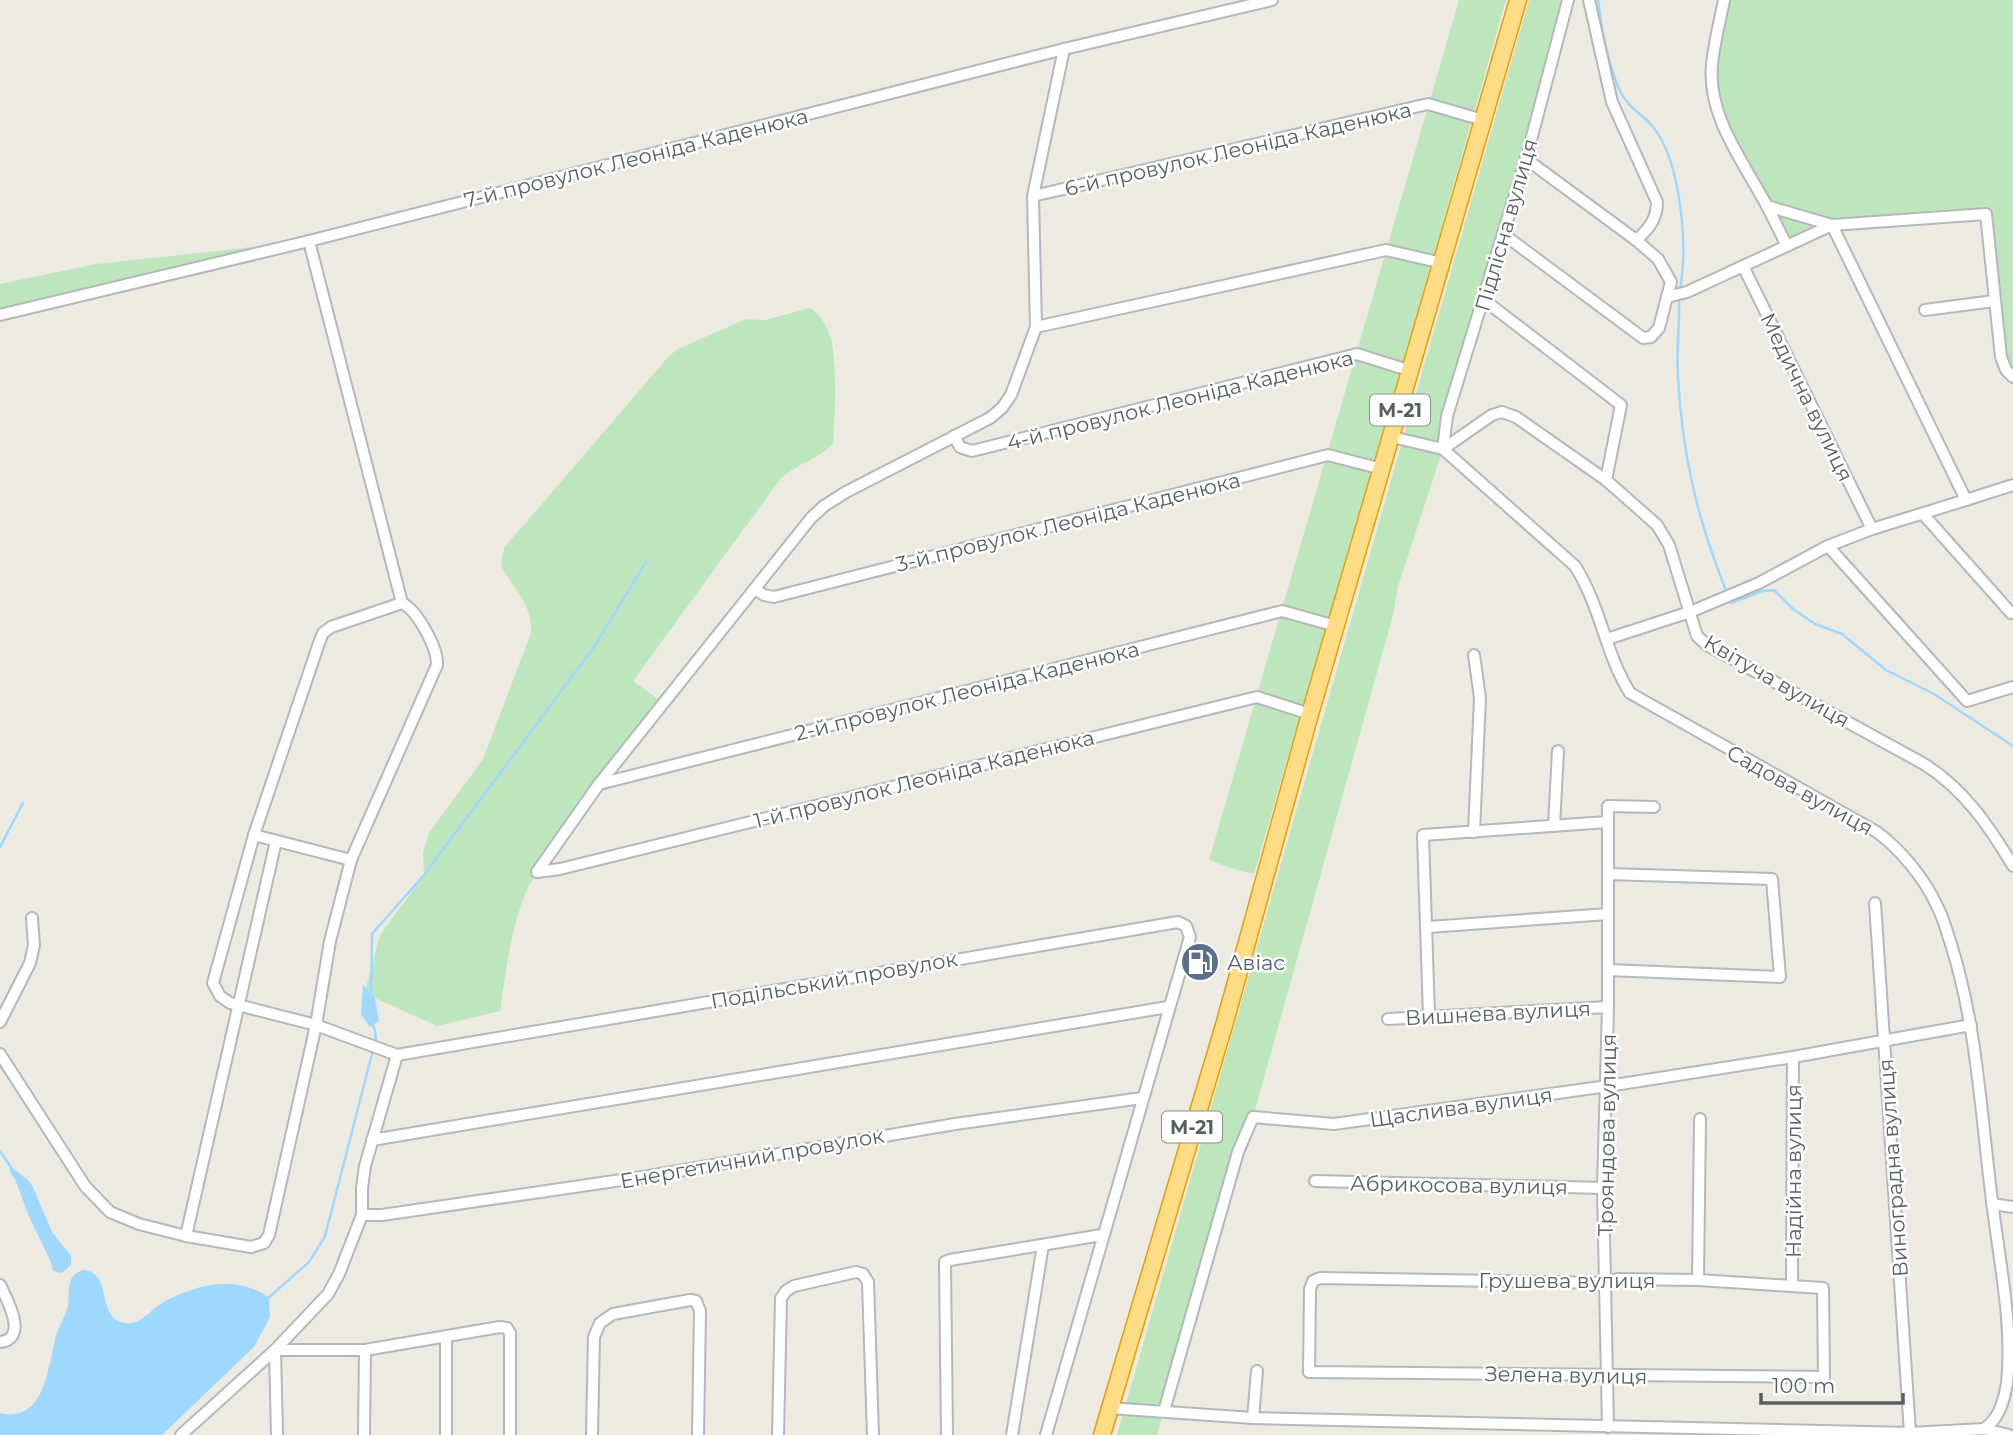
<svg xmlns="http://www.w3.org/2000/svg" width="2013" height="1435" font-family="Montserrat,sans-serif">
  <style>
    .green { fill: #bde6bc }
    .water { fill: #9fd8ff }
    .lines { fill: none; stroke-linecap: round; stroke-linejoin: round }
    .stream { stroke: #9fd8ff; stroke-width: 2.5 }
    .minor-casing { stroke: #b4b8bc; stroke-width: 14 }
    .highway-casing { stroke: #ee9d00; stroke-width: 19 }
    .minor { stroke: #fff; stroke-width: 10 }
    .highway { stroke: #ffdd86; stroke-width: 16 }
    .labels { text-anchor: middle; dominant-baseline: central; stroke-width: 5; stroke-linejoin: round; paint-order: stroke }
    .shield { fill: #fff; stroke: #8c8e91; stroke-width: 2 }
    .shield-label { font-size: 19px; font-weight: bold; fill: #5a5e62 }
    .street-label { font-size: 21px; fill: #5a5e62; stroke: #fff }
    .service-label { font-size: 21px; fill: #4e5e75; stroke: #fff; text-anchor: start }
  </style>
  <rect width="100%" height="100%" fill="#edeae1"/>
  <g class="green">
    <polygon points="1459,0 1506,0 1432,261 1254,874 1234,869 1209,860"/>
    <polygon points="1529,0 1568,0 1443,449 1398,586 1393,615 1253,1117 1238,1152 1157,1435 1117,1435"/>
    <polygon points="1724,0 2013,0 2013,377 2006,370 1986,214 1832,225 1787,246 1721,122 1712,65"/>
    <polygon points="309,241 0,315 0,284 96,264"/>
    <path d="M810,308c10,6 18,20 21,31 6,22 4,82 2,105 -15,15 -36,20 -52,34l-148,203 29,21 -133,183c-18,39 -23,85 -29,126l-63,15 -62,-28 -10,-7 15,-56 44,-60 -1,-23 6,-19 54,-74 48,-126c2,-28 -17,-44 -30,-67l3,-18 165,-192 9,-7 68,-30 19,1z"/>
  </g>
  <g class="water">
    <polygon points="363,984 375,998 379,1021 370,1027 361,1014"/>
    <polygon points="10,1166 28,1180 33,1187 52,1232 71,1256 71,1265 62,1273 53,1271 50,1260 30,1219 15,1179 10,1172"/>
    <path d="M83,1270c31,2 12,50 43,53 15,2 24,-13 36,-20 32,-19 76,-29 107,-5l1,19 -16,30 -92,88h-162v-22c45,11 48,-47 56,-77 3,-10 9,-19 12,-30 2,-14 -3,-31 15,-36z"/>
  </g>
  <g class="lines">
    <g class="stream">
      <path d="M1598,0c4,30 9,60 21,89 9,20 23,24 35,39 27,35 34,119 26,161"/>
      <path d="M1679,296c1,27 -3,54 -1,81 4,77 19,140 47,211"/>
      <polyline points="1731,603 1762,591 1774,590 1793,609 1815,624 1842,634 1886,670 1934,694 2013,746"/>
      <polyline points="0,847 23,803"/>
      <polyline points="371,996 372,934 424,875 594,647 646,562"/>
      <polyline points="372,1023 375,1030 376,1041"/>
      <polyline points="0,1151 12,1169"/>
      <polyline points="268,1298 309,1262 325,1236 372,1054"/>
    </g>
    <defs>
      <g id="minor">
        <path d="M1724,0c-4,21 -10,43 -12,65 -5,51 32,98 55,141l65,19 154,-11 15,143 5,13 7,7"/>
        <path d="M1526,159l110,81c13,-11 21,-21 21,-38l-45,-100 -23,-102"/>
        <polyline points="1033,196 1428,104 1483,120"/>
        <polyline points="1767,206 1787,246"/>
        <polyline points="1503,234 1643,338 1651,337 1659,328 1667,297 1687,292 1832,225 1966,500 2013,485"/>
        <polyline points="1636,240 1658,259 1671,282 1667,297"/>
        <polyline points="309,241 402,603"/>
        <polyline points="1743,266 1872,529"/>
        <polyline points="1484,300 1621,405 1606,480"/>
        <polyline points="1925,310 1994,301"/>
        <polyline points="0,315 309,241 1064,49 1272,0"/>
        <polyline points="1036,327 1386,250 1442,263"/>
        <polyline points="954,436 960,447 972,451 1357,354 1411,371"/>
        <path d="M1392,437l51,12 132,117c26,41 30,87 55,127l247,139c24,18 48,47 60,74 6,11 9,23 13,35 28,87 31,178 43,267 7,57 20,118 14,175 -3,18 -8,36 -23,46"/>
        <path d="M1443,449l49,-34 10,-3 14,5 90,63 51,45 12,20 28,91 10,9 217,119c40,25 65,62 89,102"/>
        <polyline points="1443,449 1447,416 1526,159 1568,0"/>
        <polyline points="1923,514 2011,613"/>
        <polyline points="1828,546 1967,701 2013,687"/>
        <polyline points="755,589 764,595 774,597 1328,455 1382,469"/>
        <polyline points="1607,639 1690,612 1759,583 1828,546 1872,529 1966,500"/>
        <polyline points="599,784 1282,611 1336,626"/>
        <polyline points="1554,826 1558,751"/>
        <polyline points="1474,832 1480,698 1474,655"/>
        <polyline points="254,835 351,860"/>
        <polyline points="537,872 599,784 811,518 824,506 846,492 990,418 1002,408 1011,395 1036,327 1033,196 1064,49"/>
        <polyline points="537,872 560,869 1257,697 1310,714"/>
        <polyline points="1608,874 1772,879 1780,977 1608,970"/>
        <polyline points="1875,903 1910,1433"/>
        <polyline points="1428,927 1608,914"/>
        <polyline points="1429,1016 1423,835 1607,822"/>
        <polyline points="1388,1019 1608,1007"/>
        <polyline points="0,1022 30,963 34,945 32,918"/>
        <path d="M0,1054l85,132 25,26 29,12 47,12 65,11 13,-4 5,-8 47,-210 14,-84 21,-81 86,-195c1,-17 -20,-55 -35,-62l-71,24 -8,6 -4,10 -65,192 -41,148 7,13 10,7 86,22 81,30 781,-133 8,4 4,11 -144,498"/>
        <polyline points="372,1140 1168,1007"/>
        <polyline points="1315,1181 1603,1188"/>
        <polyline points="1992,1204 2013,1207"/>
        <polyline points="362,1215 382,1215 649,1176 955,1124 1142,1098"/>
        <polyline points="186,1236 276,841"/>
        <polygon points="1320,1278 1606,1283 1618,1279 1698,1280 1823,1288 1824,1377 1309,1372 1310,1289 1313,1281"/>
        <polyline points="1698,1280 1700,1119"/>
        <polyline points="1792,1284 1793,1057"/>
        <path d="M0,1285c7,14 29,54 0,57"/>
        <polyline points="1109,1408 1253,1418 1910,1433 1984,1429 2009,1435"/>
        <polyline points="1164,1411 1238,1152 1253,1117 1334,1124 1608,1086 1793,1057 1971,1025"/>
        <polyline points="1253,1418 1257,1371"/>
        <polyline points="1608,1427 1603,1188 1608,1007 1608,806 1654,807"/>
        <polyline points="181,1435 275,1350 328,1294 339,1274 362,1215 362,1188 365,1166 397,1055"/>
        <polyline points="277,1435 275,1350 365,1350 500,1327 507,1328 510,1333 510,1435"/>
        <polyline points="364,1435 365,1350"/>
        <polyline points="446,1435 446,1336"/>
        <polyline points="592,1435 594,1337 600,1323 613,1314 690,1300 696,1301 700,1311 698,1435"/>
        <polyline points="778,1435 781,1298 786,1291 794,1286 856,1272 863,1274 868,1282 873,1435"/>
        <polyline points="947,1435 945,1262 950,1260 1102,1235"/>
        <polyline points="1012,1435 1043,1245"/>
      </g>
      <polyline id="highway" points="1102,1435 1225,1022 1310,714 1518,0"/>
    </defs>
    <use href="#minor" class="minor-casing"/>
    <use href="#highway" class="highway-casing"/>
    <use href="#minor" class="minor"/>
    <use href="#highway" class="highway"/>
  </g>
  <defs>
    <symbol id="fuel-disc" viewBox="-11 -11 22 22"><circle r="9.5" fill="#5c6f8a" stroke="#fff"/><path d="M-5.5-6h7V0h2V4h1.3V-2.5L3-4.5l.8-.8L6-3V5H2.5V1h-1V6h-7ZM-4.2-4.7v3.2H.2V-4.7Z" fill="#fff"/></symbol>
  </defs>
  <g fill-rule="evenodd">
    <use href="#fuel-disc" x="1178" y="940" width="44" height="44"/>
  </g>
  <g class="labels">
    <g class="shield">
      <rect x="1370" y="394.5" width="60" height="31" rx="5"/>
      <rect x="1162" y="1111.5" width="60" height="31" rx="5"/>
    </g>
    <g class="shield-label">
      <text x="1400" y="410">М-21</text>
      <text x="1192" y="1127">М-21</text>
    </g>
    <g class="street-label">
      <text transform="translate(1238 149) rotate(-13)">6-й провулок Леоніда Каденюка</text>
      <text transform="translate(636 158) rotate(-14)">7-й провулок Леоніда Каденюка</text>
      <text transform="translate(1506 225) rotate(-74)">Підлісна вулиця</text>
      <text transform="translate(1807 397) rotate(64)">Медична вулиця</text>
      <text transform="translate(1180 400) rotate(-14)">4-й провулок Леоніда Каденюка</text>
      <text transform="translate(1068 522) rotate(-14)">3-й провулок Леоніда Каденюка</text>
      <text transform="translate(1777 681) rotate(30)">Квітуча вулиця</text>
      <text transform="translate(967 691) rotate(-14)">2-й провулок Леоніда Каденюка</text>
      <text transform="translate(924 779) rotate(-14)">1-й провулок Леоніда Каденюка</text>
      <text transform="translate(1800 790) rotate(29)">Садова вулиця</text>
      <text transform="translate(834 980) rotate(-10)">Подільський провулок</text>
      <text transform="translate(1498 1013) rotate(-3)">Вишнева вулиця</text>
      <text transform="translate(1461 1107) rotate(-8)">Щаслива вулиця</text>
      <text transform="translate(1607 1135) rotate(-89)">Трояндова вулиця</text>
      <text transform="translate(752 1158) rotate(-10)">Енергетичний провулок</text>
      <text transform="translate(1893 1168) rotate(-94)">Виноградна вулиця</text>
      <text transform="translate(1793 1171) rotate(-90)">Надійна вулиця</text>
      <text transform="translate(1459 1185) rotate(1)">Абрикосова вулиця</text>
      <text x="1567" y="1280">Грушева вулиця</text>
      <text transform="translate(1566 1375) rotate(1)">Зелена вулиця</text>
    </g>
    <g class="service-label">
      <text x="1227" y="962">Авіас</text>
    </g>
  </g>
  <path d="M1761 1393v10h142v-10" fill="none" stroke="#5a5e62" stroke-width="3.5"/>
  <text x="1772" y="1393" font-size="21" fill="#5a5e62" stroke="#ffffff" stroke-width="5" paint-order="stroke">100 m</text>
</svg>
